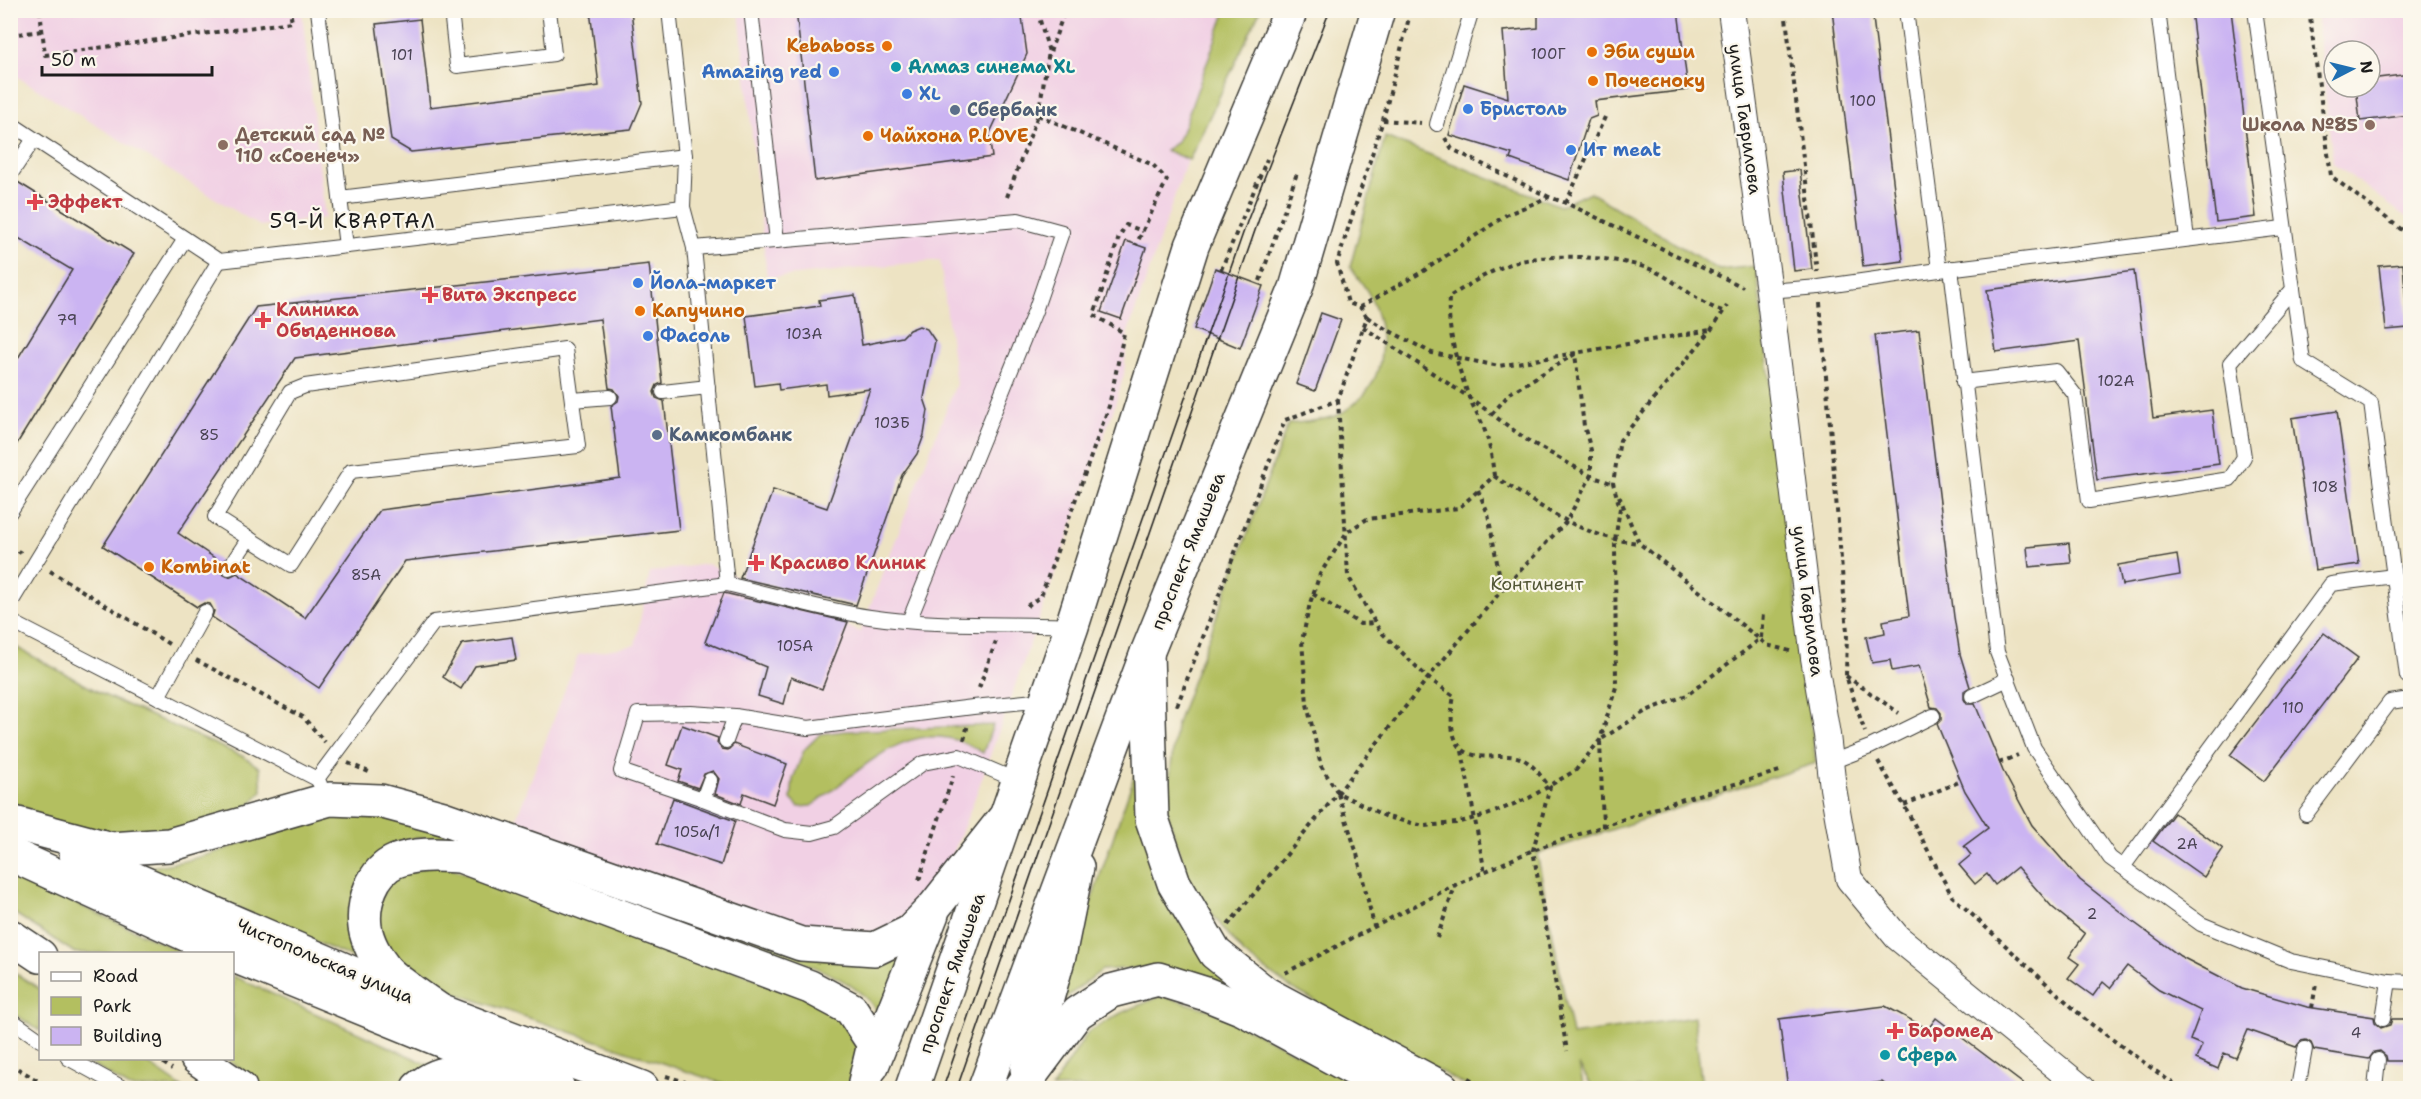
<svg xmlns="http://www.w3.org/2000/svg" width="2421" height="1099" font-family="'Shantell Sans',sans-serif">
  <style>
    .built { fill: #f1d0e4; fill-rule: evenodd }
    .green { fill: #b3bf60; stroke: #686e3e; stroke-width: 1.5 }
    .building { fill: #cbb4f2; fill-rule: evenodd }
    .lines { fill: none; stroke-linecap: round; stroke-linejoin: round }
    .service-casing { stroke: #3b3a35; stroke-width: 16 }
    .minor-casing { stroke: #3b3a35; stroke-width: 28 }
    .secondary-casing { stroke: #3b3a35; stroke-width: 36 }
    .primary-casing { stroke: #3b3a35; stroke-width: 36 }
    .path { stroke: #3b3a35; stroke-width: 4; stroke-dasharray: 4.5 4.5; stroke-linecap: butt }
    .service { stroke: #fff; stroke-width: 14 }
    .minor { stroke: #fff; stroke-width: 26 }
    .secondary { stroke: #fff; stroke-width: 33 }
    .primary { stroke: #fff; stroke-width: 33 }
    .tram { stroke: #1c1c1c; stroke-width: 1.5 }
    .food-dot { fill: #e8710a; stroke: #fbf7ec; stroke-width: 2 }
    .culture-dot { fill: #0f9aa8; stroke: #fbf7ec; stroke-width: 2 }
    .shop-dot { fill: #3f7fe0; stroke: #fbf7ec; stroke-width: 2 }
    .service-dot { fill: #5c6f8a; stroke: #fbf7ec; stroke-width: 2 }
    .education-dot { fill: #8d6e63; stroke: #fbf7ec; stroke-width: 2 }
    .health-dot { fill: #e0444e; stroke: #fbf7ec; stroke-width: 2 }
    .labels { text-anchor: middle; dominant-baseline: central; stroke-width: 4.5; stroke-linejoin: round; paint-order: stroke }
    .number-label { font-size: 15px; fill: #484252 }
    .food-label { font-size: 18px; font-weight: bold; fill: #c56008; stroke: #fbf7ec; text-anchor: start }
    .culture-label { font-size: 18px; font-weight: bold; fill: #0d838f; stroke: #fbf7ec; text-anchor: start }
    .shop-label { font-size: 18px; font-weight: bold; fill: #366cbe; stroke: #fbf7ec; text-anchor: start }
    .service-label { font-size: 18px; font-weight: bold; fill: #4e5e75; stroke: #fbf7ec; text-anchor: start }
    .street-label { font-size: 18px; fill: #1c1c1c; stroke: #fbf7ec }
    .education-label { font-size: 18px; font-weight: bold; fill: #785e54; stroke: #fbf7ec; text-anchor: end }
    .health-label { font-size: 18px; font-weight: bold; fill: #be3a42; stroke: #fbf7ec; text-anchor: start }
    .park-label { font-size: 18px; fill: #515534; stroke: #fbf7ec }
    .quarter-label { font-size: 21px; letter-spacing: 1.5px; fill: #1c1c1c; stroke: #fbf7ec }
  </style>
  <rect width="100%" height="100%" fill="#fbf7ec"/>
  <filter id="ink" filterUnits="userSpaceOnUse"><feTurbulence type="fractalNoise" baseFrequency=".0167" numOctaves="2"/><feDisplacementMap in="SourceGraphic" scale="12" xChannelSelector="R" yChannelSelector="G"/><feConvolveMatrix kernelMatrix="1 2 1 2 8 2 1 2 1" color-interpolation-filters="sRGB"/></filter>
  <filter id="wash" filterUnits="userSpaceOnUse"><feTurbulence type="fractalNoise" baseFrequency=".008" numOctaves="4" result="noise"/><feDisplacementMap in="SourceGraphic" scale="24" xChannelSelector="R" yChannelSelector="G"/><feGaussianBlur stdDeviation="1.35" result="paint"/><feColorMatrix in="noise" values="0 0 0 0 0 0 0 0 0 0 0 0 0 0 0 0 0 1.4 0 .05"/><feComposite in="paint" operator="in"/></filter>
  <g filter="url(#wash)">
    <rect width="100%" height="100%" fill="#ede3c3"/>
    <g class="built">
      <polygon points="10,11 302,11 325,218 260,226 11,73"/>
      <polygon points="739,11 1259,11 1186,163 1128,332 1124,374 1114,408 976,795 948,867 914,919 841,942 511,833 578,655 635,645 650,572 708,564 860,632 956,384 940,260 767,278"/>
      <path d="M2316,11h94v209l-77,-57zM2334,51h36v36h-36z"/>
    </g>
    <g class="green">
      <polygon points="1226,10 1260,11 1189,160 1165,150 1176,143 1182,132"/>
      <path d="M1385,137l175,69 30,-14 129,78 37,-4 60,497 -279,91 35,181 122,-18 8,71h-109l-14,-23 5,23h-114l-182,-102 -44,-32 -53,-66 -25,-80 10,-82 112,-302c17,-2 34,-3 50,-9 6,-3 11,-7 16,-11 33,-25 33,-71 17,-106 -5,-11 -14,-21 -21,-31z"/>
      <polygon points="10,644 106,696 244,757 260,768 262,791 247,808 164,834 118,840 69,830 11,801"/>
      <path d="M993,725l-10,28c-70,-46 -117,16 -172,53l-12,1 -8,-8 2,-20 11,-29 16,-16 24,-3z"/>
      <polygon points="1142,754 1182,922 1421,1088 1402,1088 1159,967 1102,970 1055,1006"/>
      <path d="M351,813l43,3 408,139h104l-23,66c-17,-33 -47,-45 -80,-59l-355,-124h-34l-19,7 -33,117 -216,-94 39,-7 32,-9 76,-27z"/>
      <path d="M437,863l371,134 42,27 8,27 -10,37h-112l-287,-97c-30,-16 -75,-40 -71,-79 1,-10 7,-22 11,-32z"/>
      <polygon points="11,874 184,953 75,953 11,911"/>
      <polygon points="10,970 40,989 40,1031 11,1012"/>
      <polygon points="233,976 429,1065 406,1088 266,1088 227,1059 232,1058"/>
      <polygon points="1161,996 1211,1010 1365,1088 1052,1088 1088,1032 1121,1013"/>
      <polygon points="83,1059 141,1059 183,1088 130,1088"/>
    </g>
    <g id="blocks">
      <g class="building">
        <polygon points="590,10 631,10 642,103 631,129 411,152 391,140 376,24 420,19 430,107 599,86"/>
        <polygon points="796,10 1021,10 1027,54 989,135 992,157 815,181"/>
        <polygon points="1538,10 1678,10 1688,90 1595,101 1597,116 1589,119 1569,180 1510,159 1512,154 1449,135 1464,84 1508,98 1503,31 1538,28"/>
        <polygon points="1832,10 1872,10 1903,261 1863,266"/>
        <polygon points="2191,10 2231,10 2256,217 2216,222"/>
        <polygon points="2410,74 2410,115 2360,121 2356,87 2370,87 2370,79"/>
        <polygon points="1800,170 1812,269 1794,271 1783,172"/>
        <polygon points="16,181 134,254 10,455 10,371 72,270 10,233 10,184"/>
        <polygon points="1126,241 1146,248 1121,319 1101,312"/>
        <path d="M649,264l13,119 -5,2 -3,7 2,6 8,3 15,129 -274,31 -86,127 -107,-71 2,-6 -4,-7 -6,-1 -7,4 -94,-61 153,-239zM600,319l9,69 5,1 5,7 -1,5 -7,5 9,72 -240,32 -75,108 -68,-45 -8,4 -5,-2 -4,-7 2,-5 -44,-30 117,-175z"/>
        <polygon points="2403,264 2408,328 2386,330 2379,266"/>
        <polygon points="1215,268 1263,286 1240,348 1194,329"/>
        <polygon points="2134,271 2153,418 2212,410 2219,464 2097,480 2079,341 1996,352 1987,290"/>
        <polygon points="855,295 862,345 902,337 909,330 919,326 927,329 935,341 924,398 928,410 924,435 917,454 902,475 856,605 740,578 773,490 827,508 870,389 827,395 826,384 779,390 778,383 755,386 746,316 820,306 819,300"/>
        <polygon points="1321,313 1341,320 1315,391 1296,384"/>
        <polygon points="1919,330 1954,617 1960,654 1970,687 1964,691 1964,699 1967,704 1975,704 2003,771 2032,825 2080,880 2132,921 2180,956 2242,988 2307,1007 2374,1017 2375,1023 2381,1028 2390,1025 2392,1019 2410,1019 2410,1061 2387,1061 2386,1056 2380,1051 2374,1052 2369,1059 2314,1050 2311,1043 2306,1040 2301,1041 2296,1047 2248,1030 2236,1058 2224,1053 2218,1069 2196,1059 2202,1045 2190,1040 2201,1011 2159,990 2127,966 2110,988 2103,982 2093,996 2068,978 2079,964 2069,957 2085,934 2052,907 2017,867 1995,885 1987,874 1975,884 1959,865 1971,855 1964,846 1988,828 1965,791 1937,724 1941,720 1941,713 1937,708 1931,707 1919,666 1892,671 1890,660 1872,663 1866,637 1885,633 1883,621 1909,616 1875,335"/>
        <polygon points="2337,411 2359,564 2315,570 2292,418"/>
        <polygon points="2069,543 2071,563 2029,567 2027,547"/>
        <polygon points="2177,555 2180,575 2122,585 2118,565"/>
        <polygon points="724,593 848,622 822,689 791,677 784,704 758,696 766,667 705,642"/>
        <polygon points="2324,633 2358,658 2264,781 2230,755"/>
        <polygon points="512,637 516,660 475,666 461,689 443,677 462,644"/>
        <polygon points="682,725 718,738 717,743 722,749 728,750 734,744 787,764 773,804 744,793 741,804 715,794 719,779 713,771 704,774 698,788 678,781 682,770 668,765"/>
        <polygon points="673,798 735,821 721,865 657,844"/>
        <polygon points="2174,813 2223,849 2204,877 2153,841"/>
        <polygon points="1885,1006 1928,1029 1936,1018 2030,1089 1891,1089 1882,1082 1836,1089 1788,1089 1779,1019"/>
      </g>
    </g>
  </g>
  <g filter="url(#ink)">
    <use href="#blocks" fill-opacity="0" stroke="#3b3a35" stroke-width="1.5"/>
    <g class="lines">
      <defs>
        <g id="service">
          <polyline points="318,10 340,198 685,156"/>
          <polyline points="451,10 457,66 554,54 549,10"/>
          <polyline points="669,10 685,156 683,207 694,248 1018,220 1062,232 1035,311 909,621"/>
          <polyline points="751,10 777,241"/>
          <polyline points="1906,10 1939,270"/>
          <polyline points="2158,10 2187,239"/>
          <polyline points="10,123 219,261 683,207"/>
          <polyline points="1437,124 1472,10"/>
          <polyline points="10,175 34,139"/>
          <polyline points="340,198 346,246"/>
          <path d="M694,248l33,336c47,11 95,26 143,33 67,10 135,6 202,9"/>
          <polyline points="1951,268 1997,652 2034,748 2110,858 2201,924 2291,961 2389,981 2410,982"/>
          <polyline points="2293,289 2303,361 2371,403 2407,676"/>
          <polyline points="1769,291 1819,287 1939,270 2283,228"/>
          <polygon points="565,349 578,446 351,471 291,565 215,517 290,392 305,386"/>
          <polyline points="1963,382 2056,371 2075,395 2089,501 2230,479 2244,457 2230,363 2293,289 2255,10"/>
          <polyline points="663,392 708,387"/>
          <polyline points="572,400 610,397"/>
          <polyline points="10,512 185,239"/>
          <polyline points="229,568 249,538"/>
          <polyline points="10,604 219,261"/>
          <polyline points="10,621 317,779 320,784"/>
          <polyline points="1972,696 2008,679"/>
          <polyline points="158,697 205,612"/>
          <polyline points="726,741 735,716 808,728 973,707 1045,700"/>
          <polyline points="1831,762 1870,747 1933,716"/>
          <polyline points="317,779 434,622 727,584"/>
          <polyline points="710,780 703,799 785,830 812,833 834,827 923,763 959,756 1018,781"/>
          <polyline points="703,799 621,771 638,714 691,713 735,716"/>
          <polyline points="2306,814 2390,702 2410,699"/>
          <polyline points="2123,867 2331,584 2394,576"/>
          <polyline points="10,1019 40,1040"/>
          <polyline points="2383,1019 2389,981"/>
          <polyline points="68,1058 123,1088"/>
          <polyline points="2298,1088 2305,1049"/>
          <polyline points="2375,1088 2378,1060"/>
        </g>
        <polyline id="minor" points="1731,10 1769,291 1814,658 1827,735 1833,788 1849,879 1897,937 2082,1088"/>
        <g id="secondary">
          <polyline points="1147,653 1152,819 1174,883 1215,953 1265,993 1442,1088"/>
          <polyline points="10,822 111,849 169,845 330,799 380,801 443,818 801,944 875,949 910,932 935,906 1003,820"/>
          <polyline points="10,854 229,954"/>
          <polyline points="76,854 440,1011 642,1088"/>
          <polyline points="10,936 40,956"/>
          <polyline points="232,955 558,1088"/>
          <path d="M440,1011c-14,-10 -46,-31 -55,-42 -9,-11 -18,-28 -20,-42 -3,-24 7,-56 31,-66 21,-8 43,-6 64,-5l350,131 41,22 23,35 -9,38"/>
          <polyline points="197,1058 240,1088"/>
          <polyline points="872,1066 932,914"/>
          <polyline points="1027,1069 1059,956 1077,867"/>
          <path d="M418,1088c28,-24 51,-15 82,-5"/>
          <polyline points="1021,1088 1077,1013 1111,991 1158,979 1206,994 1243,1009 1389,1088"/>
        </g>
        <g id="primary">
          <polyline points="912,1088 1072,626 1192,246 1291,10"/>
          <polyline points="985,1088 1147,653 1296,288 1378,10"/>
        </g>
      </defs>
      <use href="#service" class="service-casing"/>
      <use href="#minor" class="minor-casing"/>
      <use href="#secondary" class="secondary-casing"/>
      <use href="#primary" class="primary-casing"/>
      <g class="path">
        <polyline points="40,10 45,55 292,22 290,10"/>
        <polyline points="1785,10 1817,272"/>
        <polyline points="2309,10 2331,176 2410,236"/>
        <polyline points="1021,13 1028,10"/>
        <polyline points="10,35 42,31"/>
        <polyline points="1050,52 1065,10"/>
        <polyline points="1038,115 1153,165 1167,180 1136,245"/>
        <polyline points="1605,117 1566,203 1743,287"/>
        <polyline points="1383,120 1421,123"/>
        <polyline points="1445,138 1452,149 1549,197"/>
        <polyline points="1007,197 1038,115 1049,52 1037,10"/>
        <polyline points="1221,270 1267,159"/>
        <polyline points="1260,281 1297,173"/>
        <polyline points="1820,303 1847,632 1846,676 1865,732"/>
        <polyline points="1360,307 1422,272 1506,215 1549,197 1566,203"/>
        <path d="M1722,311c-27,-9 -47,-33 -75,-43 -36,-12 -102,-16 -137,-4 -22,8 -42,21 -61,33 -2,33 8,68 20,100 4,10 10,19 14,29 7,17 9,32 11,50l-35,32 -92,11 -20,13 -27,42 -10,29 -8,38 5,63 14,62 17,27 49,24 37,9 32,-3 31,-8 42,-17 47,-28 24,-30 16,-53 -1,-146 5,-33 -7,-25 7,-43 91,-110 16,-24"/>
        <polyline points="1367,317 1384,328 1432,353 1499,366 1710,330"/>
        <polyline points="1363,327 1470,398 1527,440 1591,476 1614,484"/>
        <path d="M1338,400l10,176 32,55 48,47 26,18c-4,19 -6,53 20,59 15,4 31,-2 46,3 13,5 21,19 30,29l-17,63 34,201"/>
        <path d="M1494,476c46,30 89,62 145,67"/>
        <polyline points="1478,490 1488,514 1502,589"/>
        <polyline points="1619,496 1639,543 1767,645 1790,651"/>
        <polyline points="10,546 21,553"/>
        <polyline points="50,571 169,644"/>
        <polyline points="1313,594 1360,624 1375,623"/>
        <polyline points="1027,606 1041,596 1109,406 1124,333 1094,315 1119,237 1126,225 1143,231"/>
        <polyline points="196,660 303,717 325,742"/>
        <polyline points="1846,676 1899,713"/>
        <polyline points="979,688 996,641"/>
        <polyline points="1177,706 1285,420 1338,400 1367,317 1360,307 1348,303 1337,263 1383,120 1411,10"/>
        <polyline points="964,740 968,724"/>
        <polyline points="1462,751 1485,873"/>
        <polyline points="1878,761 1904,805 1952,896 2087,1021 2179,1088"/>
        <polyline points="348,763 369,772"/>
        <polyline points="1999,763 2018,755"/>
        <polyline points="1338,794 1357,854 1374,926"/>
        <polyline points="1904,805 1961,781"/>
        <polyline points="1603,827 1600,740 1646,711 1687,695 1751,646 1761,638 1763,613"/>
        <polyline points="919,880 953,776"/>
        <polyline points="1228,925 1338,793 1428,678 1502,590 1566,522 1591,476 1591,450 1584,426 1575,354 1510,393 1492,414"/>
        <polyline points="1437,938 1455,886"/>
        <polyline points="1285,973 1455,885 1533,850 1677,801 1783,770"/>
        <polyline points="2312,1008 2316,984"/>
        <polyline points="156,1058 172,1069"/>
        <polyline points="10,1064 50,1088"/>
        <polyline points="666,1076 705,1088"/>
        <polyline points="1468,1078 1485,1088"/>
      </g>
      <use href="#service" class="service"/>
      <use href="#minor" class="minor"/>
      <use href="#secondary" class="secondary"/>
      <use href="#primary" class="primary"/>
      <g class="tram">
        <polyline points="943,1088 1248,219 1330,10"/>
        <polyline points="957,1088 1267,196"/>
      </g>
    </g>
  </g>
  <g class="food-dot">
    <circle cx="887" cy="46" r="6"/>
    <circle cx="1592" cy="52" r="6"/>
    <circle cx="1593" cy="81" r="6"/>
    <circle cx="868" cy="136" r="6"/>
    <circle cx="640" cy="311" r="6"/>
    <circle cx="149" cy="567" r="6"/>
  </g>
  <g class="culture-dot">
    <circle cx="896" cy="67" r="6"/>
    <circle cx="1885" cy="1055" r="6"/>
  </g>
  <g class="shop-dot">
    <circle cx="834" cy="72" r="6"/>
    <circle cx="907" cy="94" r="6"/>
    <circle cx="1468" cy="109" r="6"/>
    <circle cx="1571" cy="150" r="6"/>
    <circle cx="638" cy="283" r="6"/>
    <circle cx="648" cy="336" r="6"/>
  </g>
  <g class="service-dot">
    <circle cx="955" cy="110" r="6"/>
    <circle cx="657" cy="435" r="6"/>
  </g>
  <g class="education-dot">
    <circle cx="2370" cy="125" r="6"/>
    <circle cx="223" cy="145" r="6"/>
  </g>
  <g class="health-dot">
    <path d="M32 193h6v6h6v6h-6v6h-6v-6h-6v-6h6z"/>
    <path d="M427 286h6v6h6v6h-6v6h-6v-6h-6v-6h6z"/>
    <path d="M260 311h6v6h6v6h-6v6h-6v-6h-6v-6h6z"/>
    <path d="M753 554h6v6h6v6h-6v6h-6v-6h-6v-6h6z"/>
    <path d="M1892 1022h6v6h6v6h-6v6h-6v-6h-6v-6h6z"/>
  </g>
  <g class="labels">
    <g class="number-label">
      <text x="1548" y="54">100Г</text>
      <text x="402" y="55">101</text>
      <text x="1863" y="101">100</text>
      <text x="67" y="320">79</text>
      <text x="804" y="334">103А</text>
      <text x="2116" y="381">102А</text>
      <text x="892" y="423">103Б</text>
      <text x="209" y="435">85</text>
      <text x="2325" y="487">108</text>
      <text x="366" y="575">85А</text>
      <text x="795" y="646">105А</text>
      <text x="2293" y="708">110</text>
      <text x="697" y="832">105а/1</text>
      <text x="2187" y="844">2А</text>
      <text x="2092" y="914">2</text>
      <text x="2356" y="1033">4</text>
    </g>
    <g class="food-label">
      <text x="875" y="46" text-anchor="end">Kebaboss</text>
      <text x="1604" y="52">Эби суши</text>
      <text x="1605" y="81">Почесноку</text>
      <text x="880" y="136">Чайхона P.LOVE</text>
      <text x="652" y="311">Капучино</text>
      <text x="161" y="567">Kombinat</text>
    </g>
    <g class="culture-label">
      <text x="908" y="67">Алмаз синема XL</text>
      <text x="1897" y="1055">Сфера</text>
    </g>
    <g class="shop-label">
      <text x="822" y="72" text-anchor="end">Amazing red</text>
      <text x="919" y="94">XL</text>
      <text x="1480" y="109">Бристоль</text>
      <text x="1583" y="150">Ит meat</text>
      <text x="650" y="283">Йола-маркет</text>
      <text x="660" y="336">Фасоль</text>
    </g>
    <g class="service-label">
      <text x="967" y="110">Сбербанк</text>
      <text x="669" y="435">Камкомбанк</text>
    </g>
    <g class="street-label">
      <text transform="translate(1745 119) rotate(82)">улица Гаврилова</text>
      <text transform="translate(1188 551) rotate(-68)">проспект Ямашева</text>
      <text transform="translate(1808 601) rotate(83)">улица Гаврилова</text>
      <text transform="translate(325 961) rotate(23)">Чистопольская улица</text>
      <text transform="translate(952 973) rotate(-71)">проспект Ямашева</text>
    </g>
    <g class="education-label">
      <text x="2358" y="125">Школа №85</text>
      <text x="235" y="135" text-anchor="start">Детский сад №<tspan x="235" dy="21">110 «Соенеч»</tspan></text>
    </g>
    <g class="health-label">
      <text x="48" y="202">Эффект</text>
      <text x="442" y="295">Вита Экспресс</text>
      <text x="276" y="310">Клиника<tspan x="276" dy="21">Обыденнова</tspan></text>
      <text x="770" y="563">Красиво Клиник</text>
      <text x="1908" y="1031">Баромед</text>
    </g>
    <g class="park-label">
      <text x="1537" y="584">Континент</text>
    </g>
    <g class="quarter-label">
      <text x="353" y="221">59-Й КВАРТАЛ</text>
    </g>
  </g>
  <rect width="2421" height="1099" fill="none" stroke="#fbf7ec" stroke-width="36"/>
  <rect x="39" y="952" width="195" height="108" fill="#fbf7ec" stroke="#a29f99" stroke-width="1.5"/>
  <rect x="51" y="972" width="30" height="9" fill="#ffffff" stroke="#a29f99" stroke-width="1.5"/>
  <text x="93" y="982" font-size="18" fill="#1c1c1c">Road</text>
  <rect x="51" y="997" width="30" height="18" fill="#b3bf60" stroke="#a29f99" stroke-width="1.5"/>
  <text x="93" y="1012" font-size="18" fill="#1c1c1c">Park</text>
  <rect x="51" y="1027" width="30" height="18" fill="#cbb4f2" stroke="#a29f99" stroke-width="1.5"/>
  <text x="93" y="1042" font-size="18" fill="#1c1c1c">Building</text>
  <g transform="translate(2352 69) rotate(83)"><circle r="28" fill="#fbf7ec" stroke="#a29f99" stroke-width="1.5"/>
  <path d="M0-4.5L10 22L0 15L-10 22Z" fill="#1f6fb2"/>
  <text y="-9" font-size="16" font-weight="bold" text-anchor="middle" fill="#1c1c1c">N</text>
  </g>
  <path d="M42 66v9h170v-9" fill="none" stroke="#1c1c1c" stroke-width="3"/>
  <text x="51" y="66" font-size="18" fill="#1c1c1c" stroke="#fbf7ec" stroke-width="4.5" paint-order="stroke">50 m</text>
</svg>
